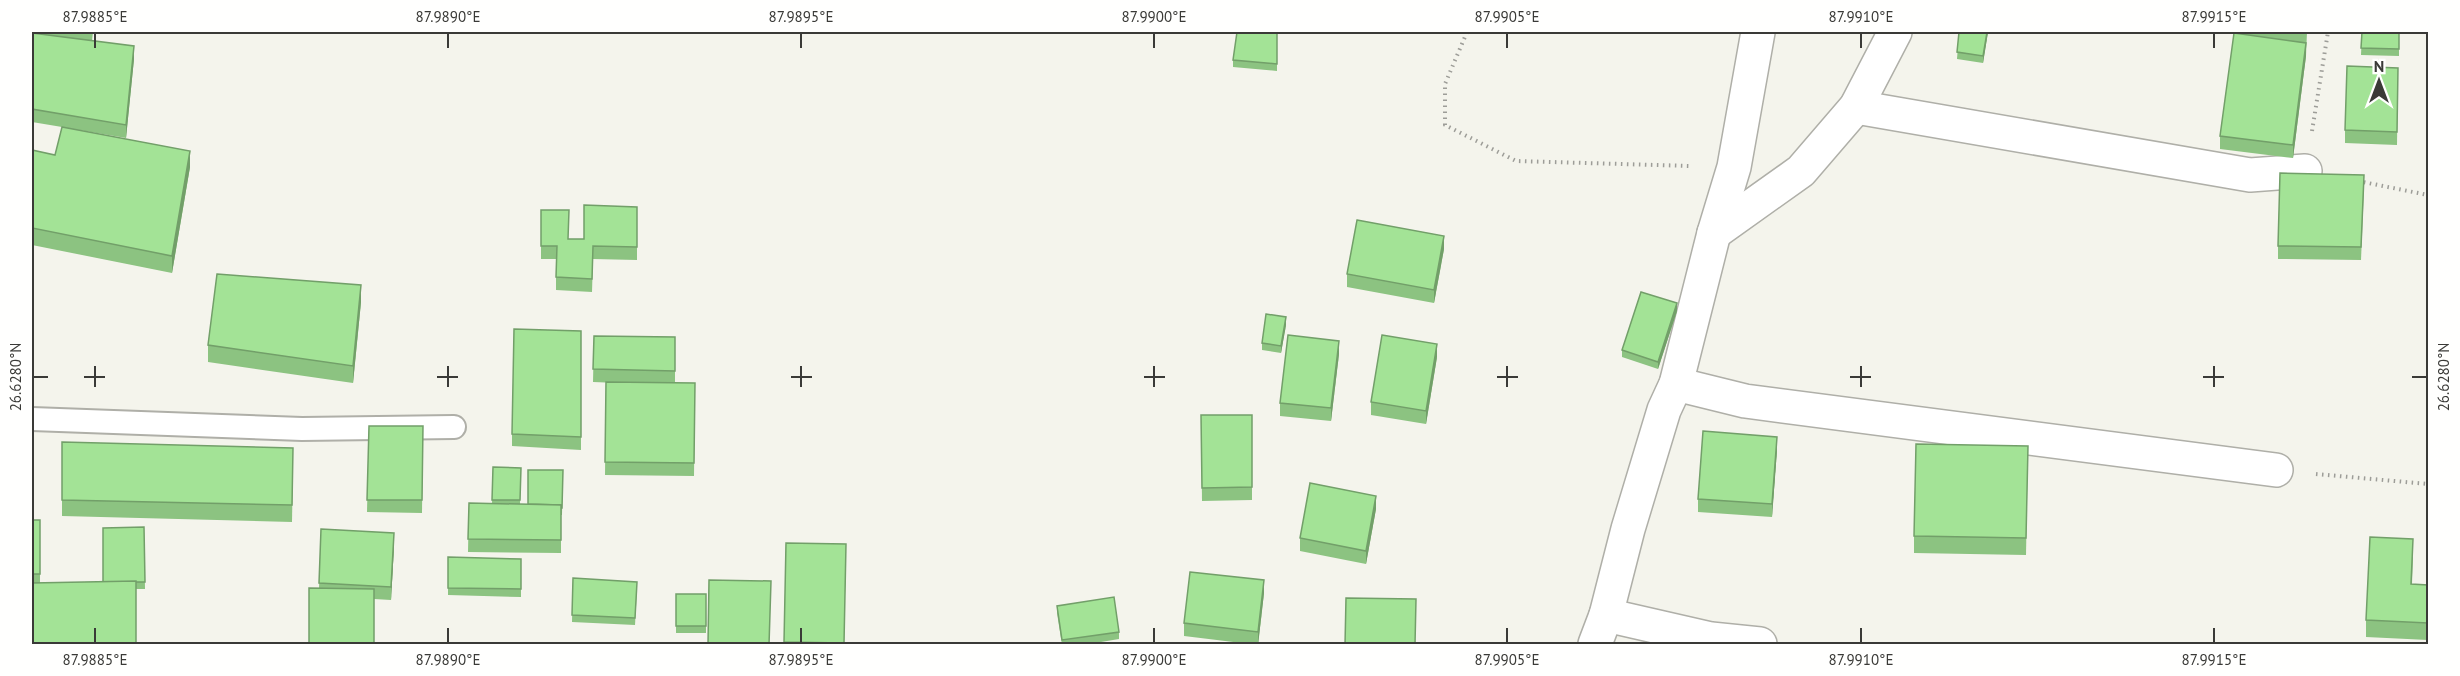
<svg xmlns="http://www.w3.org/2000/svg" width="2460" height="676" font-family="'PT Sans',sans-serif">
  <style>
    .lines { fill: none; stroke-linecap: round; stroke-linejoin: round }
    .lane-casing { stroke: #afafa8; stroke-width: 26 }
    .street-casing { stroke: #afafa8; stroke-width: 36 }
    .path { stroke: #9d9d98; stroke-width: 4; stroke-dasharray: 1.5 4.5; stroke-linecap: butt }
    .lane { stroke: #fff; stroke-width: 22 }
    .street { stroke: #fff; stroke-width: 33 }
    .wall { fill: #8cc381 }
    .shaded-wall { fill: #729f69 }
    .building { fill: #a3e396; stroke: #729f69; stroke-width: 1.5 }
    .ticks { fill: none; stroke: #3a3a37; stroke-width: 2 }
    .neatline { fill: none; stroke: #3a3a37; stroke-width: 2 }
    .ticks-label { font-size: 15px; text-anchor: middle; fill: #3a3a37 }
  </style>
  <rect width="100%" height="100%" fill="#f4f4ec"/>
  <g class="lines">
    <defs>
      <polyline id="lane" points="32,419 302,429 454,427"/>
      <g id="street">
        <polyline points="1856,107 2250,175 2305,171"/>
        <polyline points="1714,233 1801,171 1856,107 1895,32"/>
        <polyline points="1676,384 1745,401 2276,470"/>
        <polyline points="1606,615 1711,639 1760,644"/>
        <polyline points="1595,644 1606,615 1628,529 1664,410 1676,384 1714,233 1734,167 1758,32"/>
      </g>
    </defs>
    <use href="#lane" class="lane-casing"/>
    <use href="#street" class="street-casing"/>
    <g class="path">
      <polyline points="1467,32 1445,84 1445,125 1516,161 1691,166"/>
      <polyline points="2312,131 2328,32"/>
      <polyline points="2358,181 2428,195"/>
      <polyline points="2316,474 2428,484"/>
    </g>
    <use href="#lane" class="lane"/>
    <use href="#street" class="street"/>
  </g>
  <g class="wall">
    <polygon points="32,32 93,32 92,41 134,59 126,138 79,130 190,167 172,273 32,245 32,150 55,155 62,127 32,122"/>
    <polygon points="1277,32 1277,71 1233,67 1233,60"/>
    <polygon points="1959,32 1988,32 1983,63 1957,59"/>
    <polygon points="2246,32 2307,32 2306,56 2293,158 2220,149 2220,136 2246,35"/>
    <polygon points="2362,32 2399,32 2399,56 2361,55"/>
    <polygon points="2398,68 2397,145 2345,143 2345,130"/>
    <polygon points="2364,188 2361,260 2278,259 2278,246"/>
    <polygon points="637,207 637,260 593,259 592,292 556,290 556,259 541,259 541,210 568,239 584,239"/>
    <polygon points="1444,249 1434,303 1347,287 1347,274"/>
    <polygon points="361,302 353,383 208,362 208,345"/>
    <polygon points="1677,311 1658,369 1622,357 1622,350"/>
    <polygon points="1286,325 1281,353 1262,350 1262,343"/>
    <polygon points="581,331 581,450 512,446 512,434"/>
    <polygon points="594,336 675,337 675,383 695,383 694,476 605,475 606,382 619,383 593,382"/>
    <polygon points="1339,354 1331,421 1280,416 1280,403"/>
    <polygon points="1437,357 1426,424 1371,415 1371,402"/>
    <polygon points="1201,415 1252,415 1252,500 1202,501"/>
    <polygon points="369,426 423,426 422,513 367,512"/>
    <polygon points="62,442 293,465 292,522 62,516"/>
    <polygon points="2028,446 2026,555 1914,553 1914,536"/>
    <polygon points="1777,450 1772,517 1698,512 1698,499"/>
    <polygon points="493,467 521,468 520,504 528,504 563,470 562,515 561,515 561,553 468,552 469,503 492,504"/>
    <polygon points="1376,509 1366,564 1300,551 1300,538"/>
    <polygon points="32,520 40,520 40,583 103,582 144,527 145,589 136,589 32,645"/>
    <polygon points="321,529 394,546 391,600 374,599 319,588"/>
    <polygon points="786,543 846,544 844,645 784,645"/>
    <polygon points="2413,556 2412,584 2428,585 2428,640 2366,637 2366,620"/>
    <polygon points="448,557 521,559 521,597 448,595"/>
    <polygon points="573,578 637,589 635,625 572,622"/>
    <polygon points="1264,593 1258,645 1184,636 1184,623"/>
    <rect x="676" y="594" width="30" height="39"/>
    <polygon points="1057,606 1119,632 1119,639 1083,645 1062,645 1057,613"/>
  </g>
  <g class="shaded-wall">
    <polygon points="1987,32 1988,32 1983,63 1983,56"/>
    <polygon points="2306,43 2306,56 2293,158 2293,145"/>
    <polygon points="134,46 134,59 126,138 126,125"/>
    <polygon points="190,151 190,167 172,273 172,256"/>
    <polygon points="1444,236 1444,249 1434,303 1434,290"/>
    <polygon points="361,285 361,302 353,383 353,366"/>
    <polygon points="1677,303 1677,311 1658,369 1658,362"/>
    <polygon points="1286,317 1286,325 1281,353 1281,346"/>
    <polygon points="1339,341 1339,354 1331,421 1331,408"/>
    <polygon points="1437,344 1437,357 1426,424 1426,411"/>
    <polygon points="1777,437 1777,450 1772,517 1772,504"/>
    <polygon points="1376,496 1376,509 1366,564 1366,551"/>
    <polygon points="394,533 394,546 391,600 391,587"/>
    <polygon points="1264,580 1264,593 1258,645 1258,632"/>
  </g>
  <g class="building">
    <polygon points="1237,32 1277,32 1277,64 1233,60"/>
    <polygon points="1959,32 1987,32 1983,56 1957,52"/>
    <polygon points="2362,32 2399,32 2399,49 2361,48"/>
    <polygon points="32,33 134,46 126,125 32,109"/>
    <polygon points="2234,33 2306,43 2293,145 2220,136"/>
    <polygon points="2347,66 2398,68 2397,132 2345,130"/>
    <polygon points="62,127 190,151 172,256 32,228 32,150 55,155"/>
    <polygon points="2280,173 2364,175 2361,247 2278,246"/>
    <polygon points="584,205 637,207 637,247 593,246 592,279 556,277 557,246 541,246 541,210 569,210 568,239 584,239"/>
    <polygon points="1357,220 1444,236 1434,290 1347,274"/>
    <polygon points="217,274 361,285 353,366 208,345"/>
    <polygon points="1641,292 1677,303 1658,362 1622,350"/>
    <polygon points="1266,314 1286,317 1281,346 1262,343"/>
    <polygon points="514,329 581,331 581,437 512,434"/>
    <polygon points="1288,335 1339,341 1331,408 1280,403"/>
    <polygon points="1382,335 1437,344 1426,411 1371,402"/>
    <polygon points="594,336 675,337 675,371 593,369"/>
    <polygon points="606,382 695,383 694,463 605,462"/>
    <polygon points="1201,415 1252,415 1252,487 1202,488"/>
    <polygon points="369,426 423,426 422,500 367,500"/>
    <polygon points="1703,431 1777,437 1772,504 1698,499"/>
    <polygon points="62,442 293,448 292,505 62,500"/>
    <polygon points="1916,444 2028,446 2026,538 1914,536"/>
    <polygon points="493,467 521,468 520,500 492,500"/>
    <polygon points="528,470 563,470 562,508 561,508 561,505 528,504"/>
    <polygon points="1310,483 1376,496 1366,551 1300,538"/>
    <polygon points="469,503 561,505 561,540 468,539"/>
    <rect x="32" y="520" width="8" height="54"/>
    <polygon points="144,527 145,582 103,582 103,528"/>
    <polygon points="321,529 394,533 391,587 319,583"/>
    <polygon points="2370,537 2413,539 2411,584 2428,585 2428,623 2366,620"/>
    <polygon points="786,543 846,544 844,643 784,642"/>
    <polygon points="448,557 521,559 521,589 448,588"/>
    <polygon points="1190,572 1264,580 1258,632 1184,623"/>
    <polygon points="573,578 637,582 635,618 572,615"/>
    <polygon points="709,580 771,581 769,645 708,645"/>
    <polygon points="136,581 136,645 32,645 32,583"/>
    <polygon points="309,588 374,589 374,645 309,645"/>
    <rect x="676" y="594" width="30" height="32"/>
    <polygon points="1114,597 1119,632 1062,640 1057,606"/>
    <polygon points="1346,598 1416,599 1415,645 1345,645"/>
  </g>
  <path class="ticks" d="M95,33v15M448,33v15M801,33v15M1154,33v15M1507,33v15M1861,33v15M2214,33v15M95,366v21M448,366v21M801,366v21M1154,366v21M1507,366v21M1861,366v21M2214,366v21M33,377h15M84,377h21M437,377h21M791,377h21M1144,377h21M1497,377h21M1850,377h21M2203,377h21M2412,377h15M95,628v15M448,628v15M801,628v15M1154,628v15M1507,628v15M1861,628v15M2214,628v15"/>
  <rect width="2460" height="676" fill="none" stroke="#fffffe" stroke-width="66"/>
  <g transform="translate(2379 81)" stroke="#fffffe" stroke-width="4.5" paint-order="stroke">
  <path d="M0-4.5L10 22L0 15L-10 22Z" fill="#3a3a37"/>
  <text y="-9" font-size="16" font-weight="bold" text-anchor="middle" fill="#3a3a37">N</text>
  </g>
  <rect x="33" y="33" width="2394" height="610" class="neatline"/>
  <g class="ticks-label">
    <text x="95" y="22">87.9885°E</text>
    <text x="448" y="22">87.9890°E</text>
    <text x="801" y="22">87.9895°E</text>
    <text x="1154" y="22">87.9900°E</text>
    <text x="1507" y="22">87.9905°E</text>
    <text x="1861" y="22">87.9910°E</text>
    <text x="2214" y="22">87.9915°E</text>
    <text transform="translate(16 377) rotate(-90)" y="5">26.6280°N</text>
    <text transform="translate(2444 377) rotate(-90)" y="5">26.6280°N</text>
    <text x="95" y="665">87.9885°E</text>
    <text x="448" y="665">87.9890°E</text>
    <text x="801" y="665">87.9895°E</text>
    <text x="1154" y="665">87.9900°E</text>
    <text x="1507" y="665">87.9905°E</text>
    <text x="1861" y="665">87.9910°E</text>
    <text x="2214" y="665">87.9915°E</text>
  </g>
</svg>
